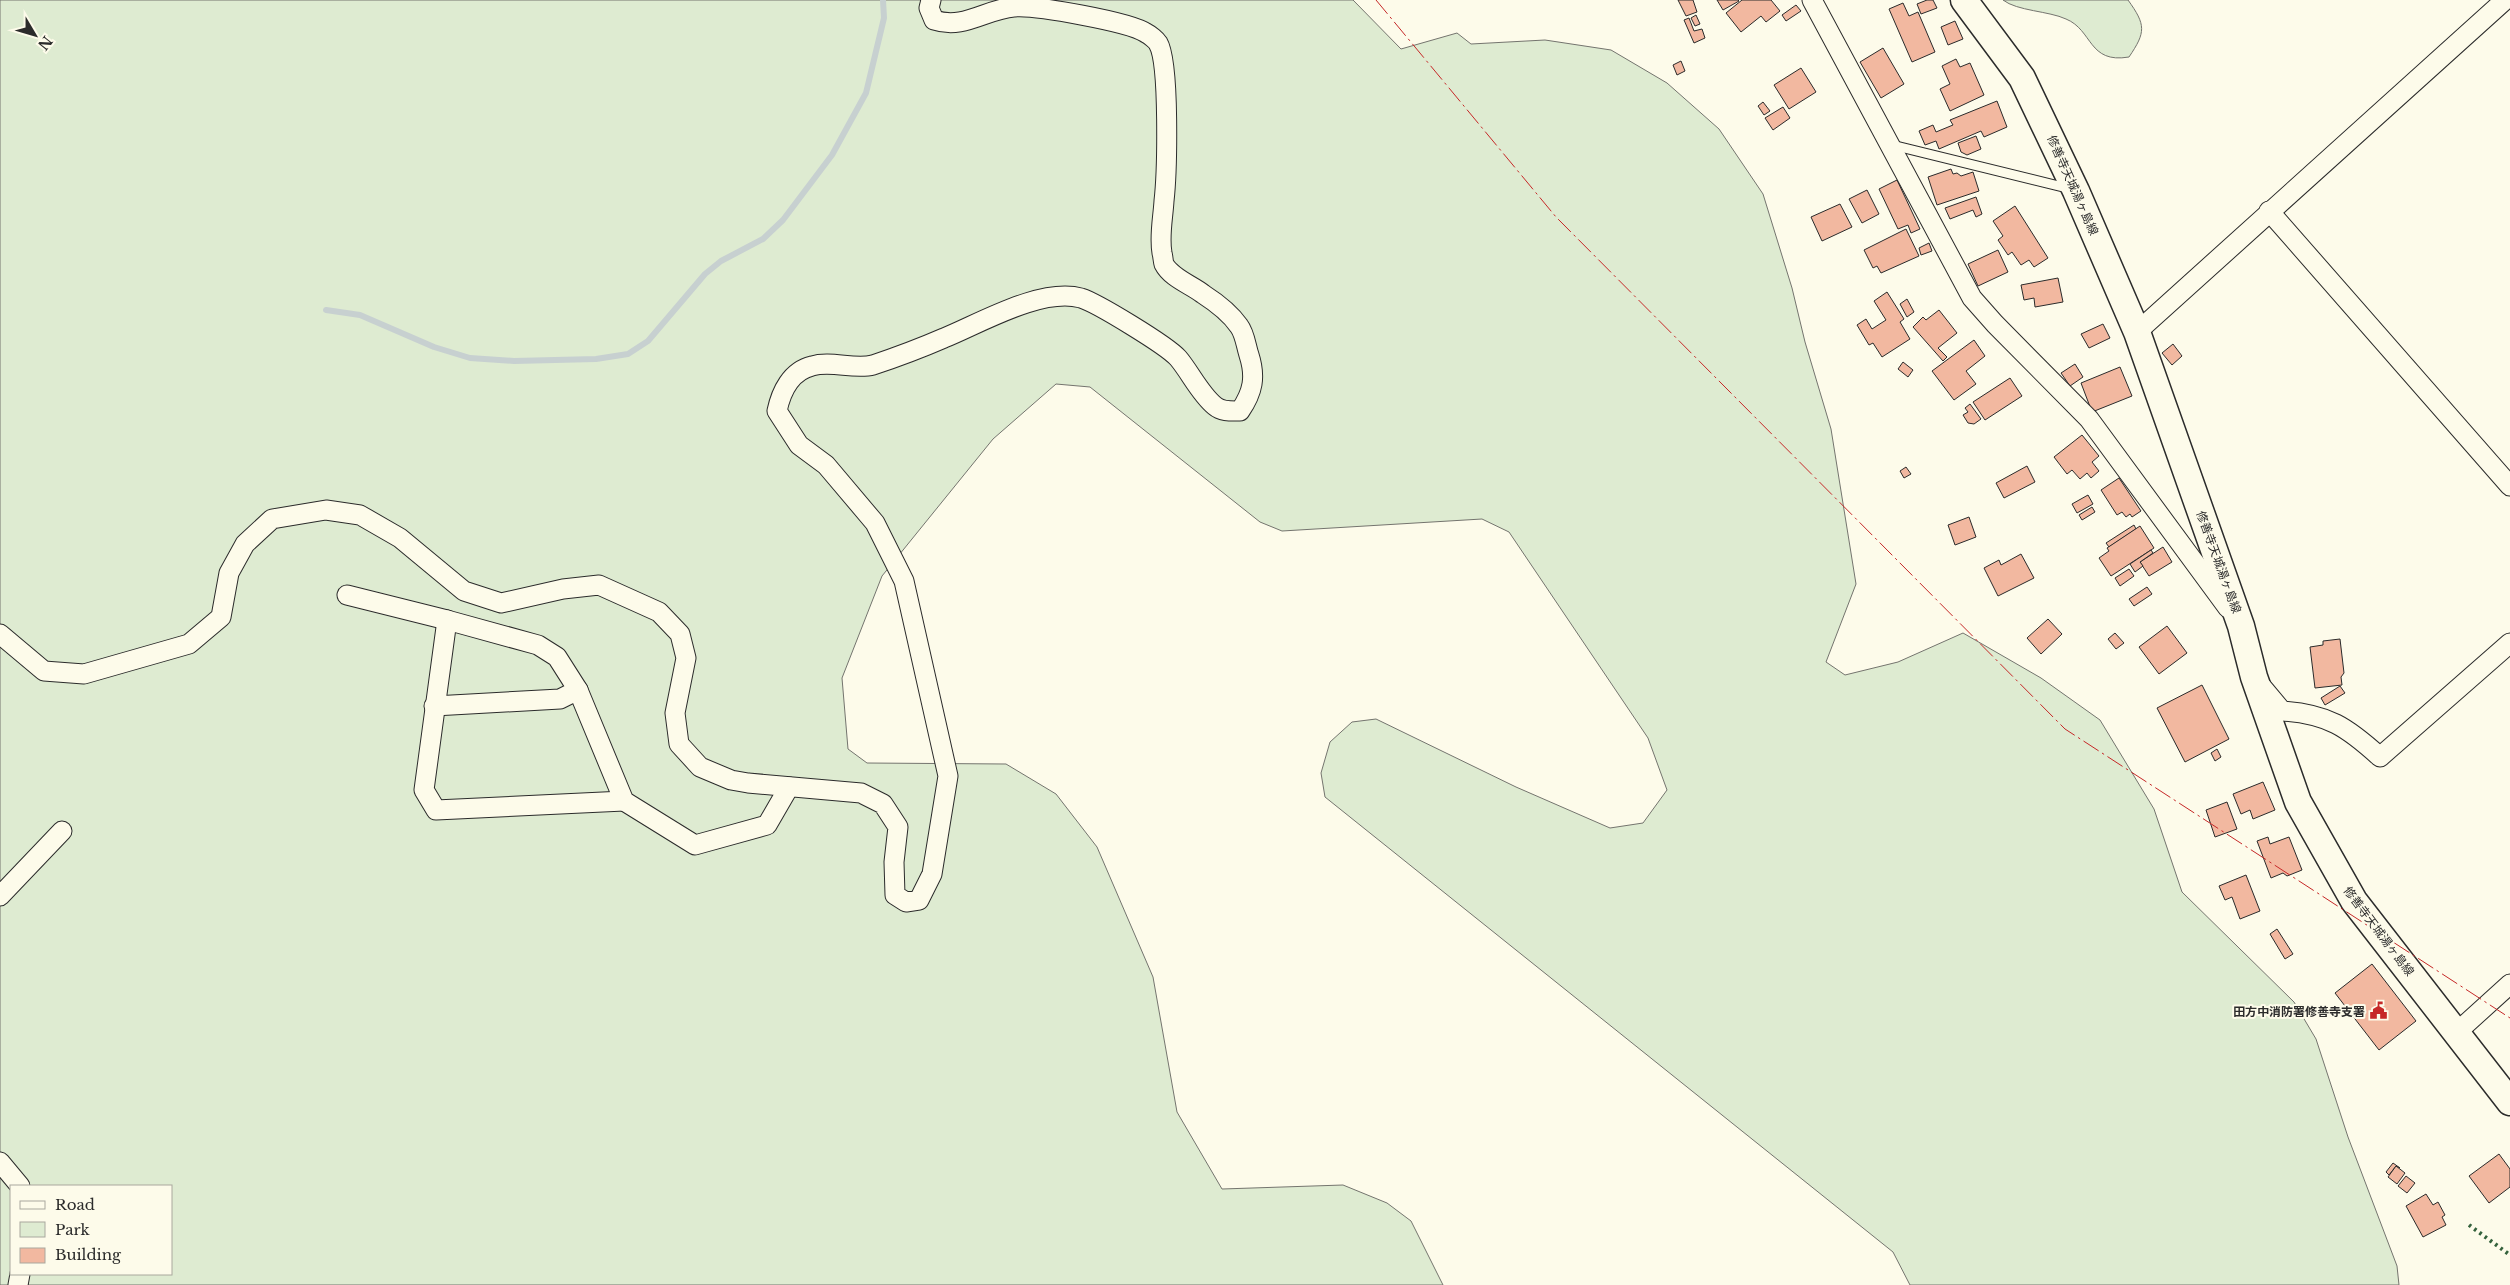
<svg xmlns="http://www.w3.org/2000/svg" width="2510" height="1285" font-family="'Libre Baskerville','Noto Sans JP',serif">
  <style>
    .green { fill: #deebd1; stroke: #74746e; fill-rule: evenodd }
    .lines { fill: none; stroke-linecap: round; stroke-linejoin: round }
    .stream { stroke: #c7d0d0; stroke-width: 6 }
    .building { fill: #f2b8a0; stroke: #2b2b2b }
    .lane-casing { stroke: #2b2b2b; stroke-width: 11 }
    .street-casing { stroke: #2b2b2b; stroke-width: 21 }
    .secondary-casing { stroke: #2b2b2b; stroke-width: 29 }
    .lane { stroke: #fdfbea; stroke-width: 9 }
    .street { stroke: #fdfbea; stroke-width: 19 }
    .secondary { stroke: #fdfbea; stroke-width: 26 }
    .hedge { stroke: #34623c; stroke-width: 4; stroke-dasharray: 2.5 4; stroke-linecap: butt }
    .power { stroke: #c62828; stroke-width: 1; stroke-dasharray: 18 4 2.5 4; stroke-linecap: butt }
    .labels { text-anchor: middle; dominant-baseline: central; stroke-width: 4; stroke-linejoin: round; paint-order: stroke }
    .street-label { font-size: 12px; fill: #2b2b2b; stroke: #fdfbea }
    .poi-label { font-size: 12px; font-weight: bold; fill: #2b2b2b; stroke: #fdfbea; text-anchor: end }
  </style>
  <rect width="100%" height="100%" fill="#fdfbea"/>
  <g class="green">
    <path d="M0,0h1353l48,49 56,-16 14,11 74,-4 66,10 56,33 52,46 44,65 29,94 13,54 26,87 25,155 -30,78 19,13 53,-13 65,-29 78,45 59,42 54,89 28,83 112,110 22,37 32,98 49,129 2,19h-489l-17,-33 -568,-455 -4,-24 9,-31 22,-20 24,-3 140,68 94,41 33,-5 24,-33 -19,-52 -139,-206 -27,-13 -200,12 -22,-9 -170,-135 -34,-3 -63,55 -111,137 -40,102 6,71 19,14 139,1 50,30 41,53 56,130 24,135 45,77 121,-4 44,18 24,18 32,64h-1443zM11,1186h160v88h-160z"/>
    <path d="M2003,0h125c18,25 18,32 1,57 -41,7 -36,-27 -63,-38 -17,-8 -49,-8 -63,-19z"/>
  </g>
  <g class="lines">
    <polyline class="stream" points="326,310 360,315 434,347 470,358 514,361 596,359 628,354 648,341 705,274 721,261 763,239 783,220 832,155 866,93 884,18 883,0"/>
  </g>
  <g class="building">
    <polygon points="1678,0 1693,0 1697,12 1686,16"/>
    <polygon points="1717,0 1738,0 1739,1 1723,10"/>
    <polygon points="1742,0 1771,0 1780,11 1766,22 1761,16 1741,32 1726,13"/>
    <polygon points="1927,0 1933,0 1937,8 1921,14 1917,4"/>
    <polygon points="1903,3 1909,16 1918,12 1935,52 1912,62 1889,9"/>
    <polygon points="1796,5 1801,11 1786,21 1782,15"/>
    <polygon points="1696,15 1700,24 1695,26 1691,18"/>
    <polygon points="1689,18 1694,31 1702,29 1705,38 1694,43 1684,20"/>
    <polygon points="1955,21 1963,39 1948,45 1941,27"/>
    <polygon points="1883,48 1904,84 1881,98 1860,62"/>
    <polygon points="1956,59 1960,67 1970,63 1984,95 1950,111 1940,89 1950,84 1942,66"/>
    <polygon points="1681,61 1685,71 1677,75 1673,65"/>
    <polygon points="1801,68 1816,92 1789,109 1774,85"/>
    <polygon points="1997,101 2007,127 1984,137 1981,131 1939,149 1936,141 1925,145 1919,131 1933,125 1936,132 1953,125 1950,120"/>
    <polygon points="1763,102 1770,111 1764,115 1758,106"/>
    <polygon points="1783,107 1790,118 1773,130 1765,118"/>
    <polygon points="1976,136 1981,149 1967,155 1961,152 1958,143"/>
    <polygon points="1951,169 1953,174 1957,173 1961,176 1973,172 1979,191 1937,205 1928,177"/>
    <polygon points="1897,180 1920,229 1911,233 1908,225 1898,229 1879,189"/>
    <polygon points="1867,190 1879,214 1862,223 1849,199"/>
    <polygon points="1976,197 1982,214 1976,217 1973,210 1950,219 1945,208"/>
    <polygon points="1840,204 1852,227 1822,241 1811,217"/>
    <polygon points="2015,206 2048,258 2034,267 2029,260 2021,265 2012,252 2008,255 1998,240 2003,236 1993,221"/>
    <polygon points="1906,229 1919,256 1881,273 1877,266 1873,268 1864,250"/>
    <polygon points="1929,243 1932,251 1921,255 1919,248"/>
    <polygon points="1998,250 2008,272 1978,286 1968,264"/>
    <polygon points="2058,278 2063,302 2035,307 2034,298 2024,300 2021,285"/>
    <polygon points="1887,292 1904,319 1900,322 1910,339 1882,357 1873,343 1869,345 1857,325 1866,319 1872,329 1886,320 1874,301"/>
    <polygon points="1907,299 1914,312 1907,317 1900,304"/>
    <polygon points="1939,310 1957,333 1938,348 1947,357 1943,361 1913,327 1923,317 1926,320"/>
    <polygon points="2103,324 2110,338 2089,348 2081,334"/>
    <polygon points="1974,340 1985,356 1966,371 1976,384 1954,400 1932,371"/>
    <polygon points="2173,344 2182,356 2172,365 2162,353"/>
    <polygon points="1903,362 1913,370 1908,377 1898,369"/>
    <polygon points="2075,364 2083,377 2070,386 2061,373"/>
    <polygon points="2120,367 2132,396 2092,412 2081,383"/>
    <polygon points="2010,378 2022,396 1985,420 1973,402"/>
    <polygon points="1970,404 1981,419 1974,424 1968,423 1963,415 1968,412 1965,408"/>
    <polygon points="2082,435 2099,456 2092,462 2099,471 2091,478 2087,473 2080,479 2072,470 2067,474 2054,457"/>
    <polygon points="2027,466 2035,482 2004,498 1996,483"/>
    <polygon points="1906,467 1911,474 1904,478 1900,471"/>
    <polygon points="2119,478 2141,511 2132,517 2130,514 2126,517 2122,512 2117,515 2101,490"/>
    <polygon points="2088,495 2093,504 2077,513 2072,504"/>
    <polygon points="2092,507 2095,512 2082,520 2079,515"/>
    <polygon points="1969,517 1976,537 1955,545 1948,525"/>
    <polygon points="2134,525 2136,529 2109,547 2106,543"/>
    <polygon points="2140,526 2154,548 2111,576 2099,558 2109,551 2107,548"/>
    <polygon points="2163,547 2172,562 2149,576 2140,562"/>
    <polygon points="2151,550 2153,553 2140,562 2143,566 2135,572 2130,564"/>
    <polygon points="2021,554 2034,578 1998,596 1984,568 1999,560 2001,565"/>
    <polygon points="2129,569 2134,576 2120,586 2115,578"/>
    <polygon points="2147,587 2152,594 2134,606 2129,599"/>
    <polygon points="2048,619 2062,634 2041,654 2027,638"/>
    <polygon points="2167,626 2187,653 2159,674 2139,647"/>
    <polygon points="2115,633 2124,643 2116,649 2108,639"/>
    <polygon points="2340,639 2344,673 2341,677 2342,685 2315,688 2310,647 2323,645 2323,641"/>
    <polygon points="2202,685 2229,739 2185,762 2157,708"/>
    <polygon points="2340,686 2345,693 2325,705 2321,698"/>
    <polygon points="2217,749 2221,757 2215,761 2211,753"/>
    <polygon points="2263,782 2275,810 2253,819 2250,810 2241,814 2233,794"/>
    <polygon points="2227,802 2237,829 2215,837 2206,810"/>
    <polygon points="2268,837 2270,844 2289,837 2302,870 2287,876 2283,873 2271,878 2257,841"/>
    <polygon points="2246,875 2260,911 2240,919 2232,897 2225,900 2219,886"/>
    <polygon points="2277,929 2293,954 2285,959 2270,934"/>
    <polygon points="2372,964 2416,1021 2379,1050 2335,993"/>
    <polygon points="2499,1154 2510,1169 2510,1187 2489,1203 2469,1176"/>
    <polygon points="2393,1163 2400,1168 2396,1166 2389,1175 2386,1172"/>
    <polygon points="2396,1166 2405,1173 2397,1184 2388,1177"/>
    <polygon points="2406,1176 2415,1183 2407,1193 2398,1186"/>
    <polygon points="2426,1194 2433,1205 2438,1202 2445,1215 2442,1217 2446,1225 2423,1237 2406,1206"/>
  </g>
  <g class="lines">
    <defs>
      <polyline id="lane" points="1892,145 2071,189"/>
      <g id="street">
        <polyline points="1812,0 1972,298 1995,324 2089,419 2228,608"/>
        <polyline points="2269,211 2510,486"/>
        <polyline points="2137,332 2505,0"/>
        <polyline points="347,595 447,620 538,645 557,657 578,690 624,801 695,845 767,825 789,787"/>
        <polyline points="447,620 424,790 436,810 624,801"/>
        <path d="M0,634l44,37 40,3 105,-30 32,-27 8,-44 16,-29 27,-25 54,-9 34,5 40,23 64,53 37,12 62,-14 36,-4 60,27 21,22 6,24 -11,55 4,31 21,23 31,13 17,3 113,10 22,11 15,23 -4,35 1,33 11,7 13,-2 13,-26 16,-98 -44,-195 -29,-58 -49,-58 -27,-20 -22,-34c4,-19 14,-40 35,-45 19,-6 42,4 61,-1 24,-8 48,-17 71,-27 35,-14 97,-51 137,-40 16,5 85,47 97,60 12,14 22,36 37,48 7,6 17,5 25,5 13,-19 16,-34 9,-56 -3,-9 -4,-21 -10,-29 -9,-13 -22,-23 -36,-32 -11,-9 -32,-16 -39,-30 -1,-3 -1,-8 -2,-11 -3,-17 1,-35 2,-52 3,-27 6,-138 -6,-158 -2,-3 -8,-8 -12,-10 -16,-11 -111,-28 -132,-26 -28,2 -50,23 -80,13l-5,-12 2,-8"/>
        <path d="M2262,687l20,24c46,3 65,16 98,46l130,-114"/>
        <polyline points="434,706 560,699 578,690"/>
        <polyline points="0,896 62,831"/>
        <polyline points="2456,1033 2510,984"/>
        <polyline points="0,1162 20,1186"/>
        <polyline points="18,1285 20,1274"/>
      </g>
      <polyline id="secondary" points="1964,0 2022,78 2076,191 2137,332 2241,626 2254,677 2298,802 2354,901 2510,1102"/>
    </defs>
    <use href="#lane" class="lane-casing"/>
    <use href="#street" class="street-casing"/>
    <use href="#secondary" class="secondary-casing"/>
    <use href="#lane" class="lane"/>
    <use href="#street" class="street"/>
    <use href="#secondary" class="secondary"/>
    <polyline class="hedge" points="2469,1225 2510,1255"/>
    <polyline class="power" points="1376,0 1556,217 2065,729 2510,1018"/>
  </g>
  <defs>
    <symbol id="civic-bare" viewBox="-9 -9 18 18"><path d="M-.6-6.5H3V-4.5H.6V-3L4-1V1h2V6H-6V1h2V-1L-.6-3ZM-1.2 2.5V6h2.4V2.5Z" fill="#c62828" stroke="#fdfbea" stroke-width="2.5" paint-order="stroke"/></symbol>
  </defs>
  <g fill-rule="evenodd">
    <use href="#civic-bare" x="2366" y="998" width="25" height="25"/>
  </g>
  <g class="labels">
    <g class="street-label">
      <text transform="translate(2073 185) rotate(66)">修善寺天城湯ヶ島線</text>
      <text transform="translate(2219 562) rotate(70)">修善寺天城湯ヶ島線</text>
      <text transform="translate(2379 931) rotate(53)">修善寺天城湯ヶ島線</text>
    </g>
    <g class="poi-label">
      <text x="2365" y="1011">田方中消防署修善寺支署</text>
    </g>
  </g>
  <rect x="10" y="1185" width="162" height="90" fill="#fdfbea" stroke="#a9a89e"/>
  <rect x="20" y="1201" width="25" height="8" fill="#fdfbea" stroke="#a9a89e"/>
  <text x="55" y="1210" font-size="15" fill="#2b2b2b">Road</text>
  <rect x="20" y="1222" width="25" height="15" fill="#deebd1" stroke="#a9a89e"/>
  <text x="55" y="1235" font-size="15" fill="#2b2b2b">Park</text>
  <rect x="20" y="1248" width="25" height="15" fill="#f2b8a0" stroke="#a9a89e"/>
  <text x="55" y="1260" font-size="15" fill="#2b2b2b">Building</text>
  <g transform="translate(35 35) rotate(128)" stroke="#fdfbea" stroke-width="4" paint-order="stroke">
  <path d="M0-4L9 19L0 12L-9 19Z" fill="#2b2b2b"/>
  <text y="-8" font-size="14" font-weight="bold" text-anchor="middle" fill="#2b2b2b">N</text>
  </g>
</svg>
